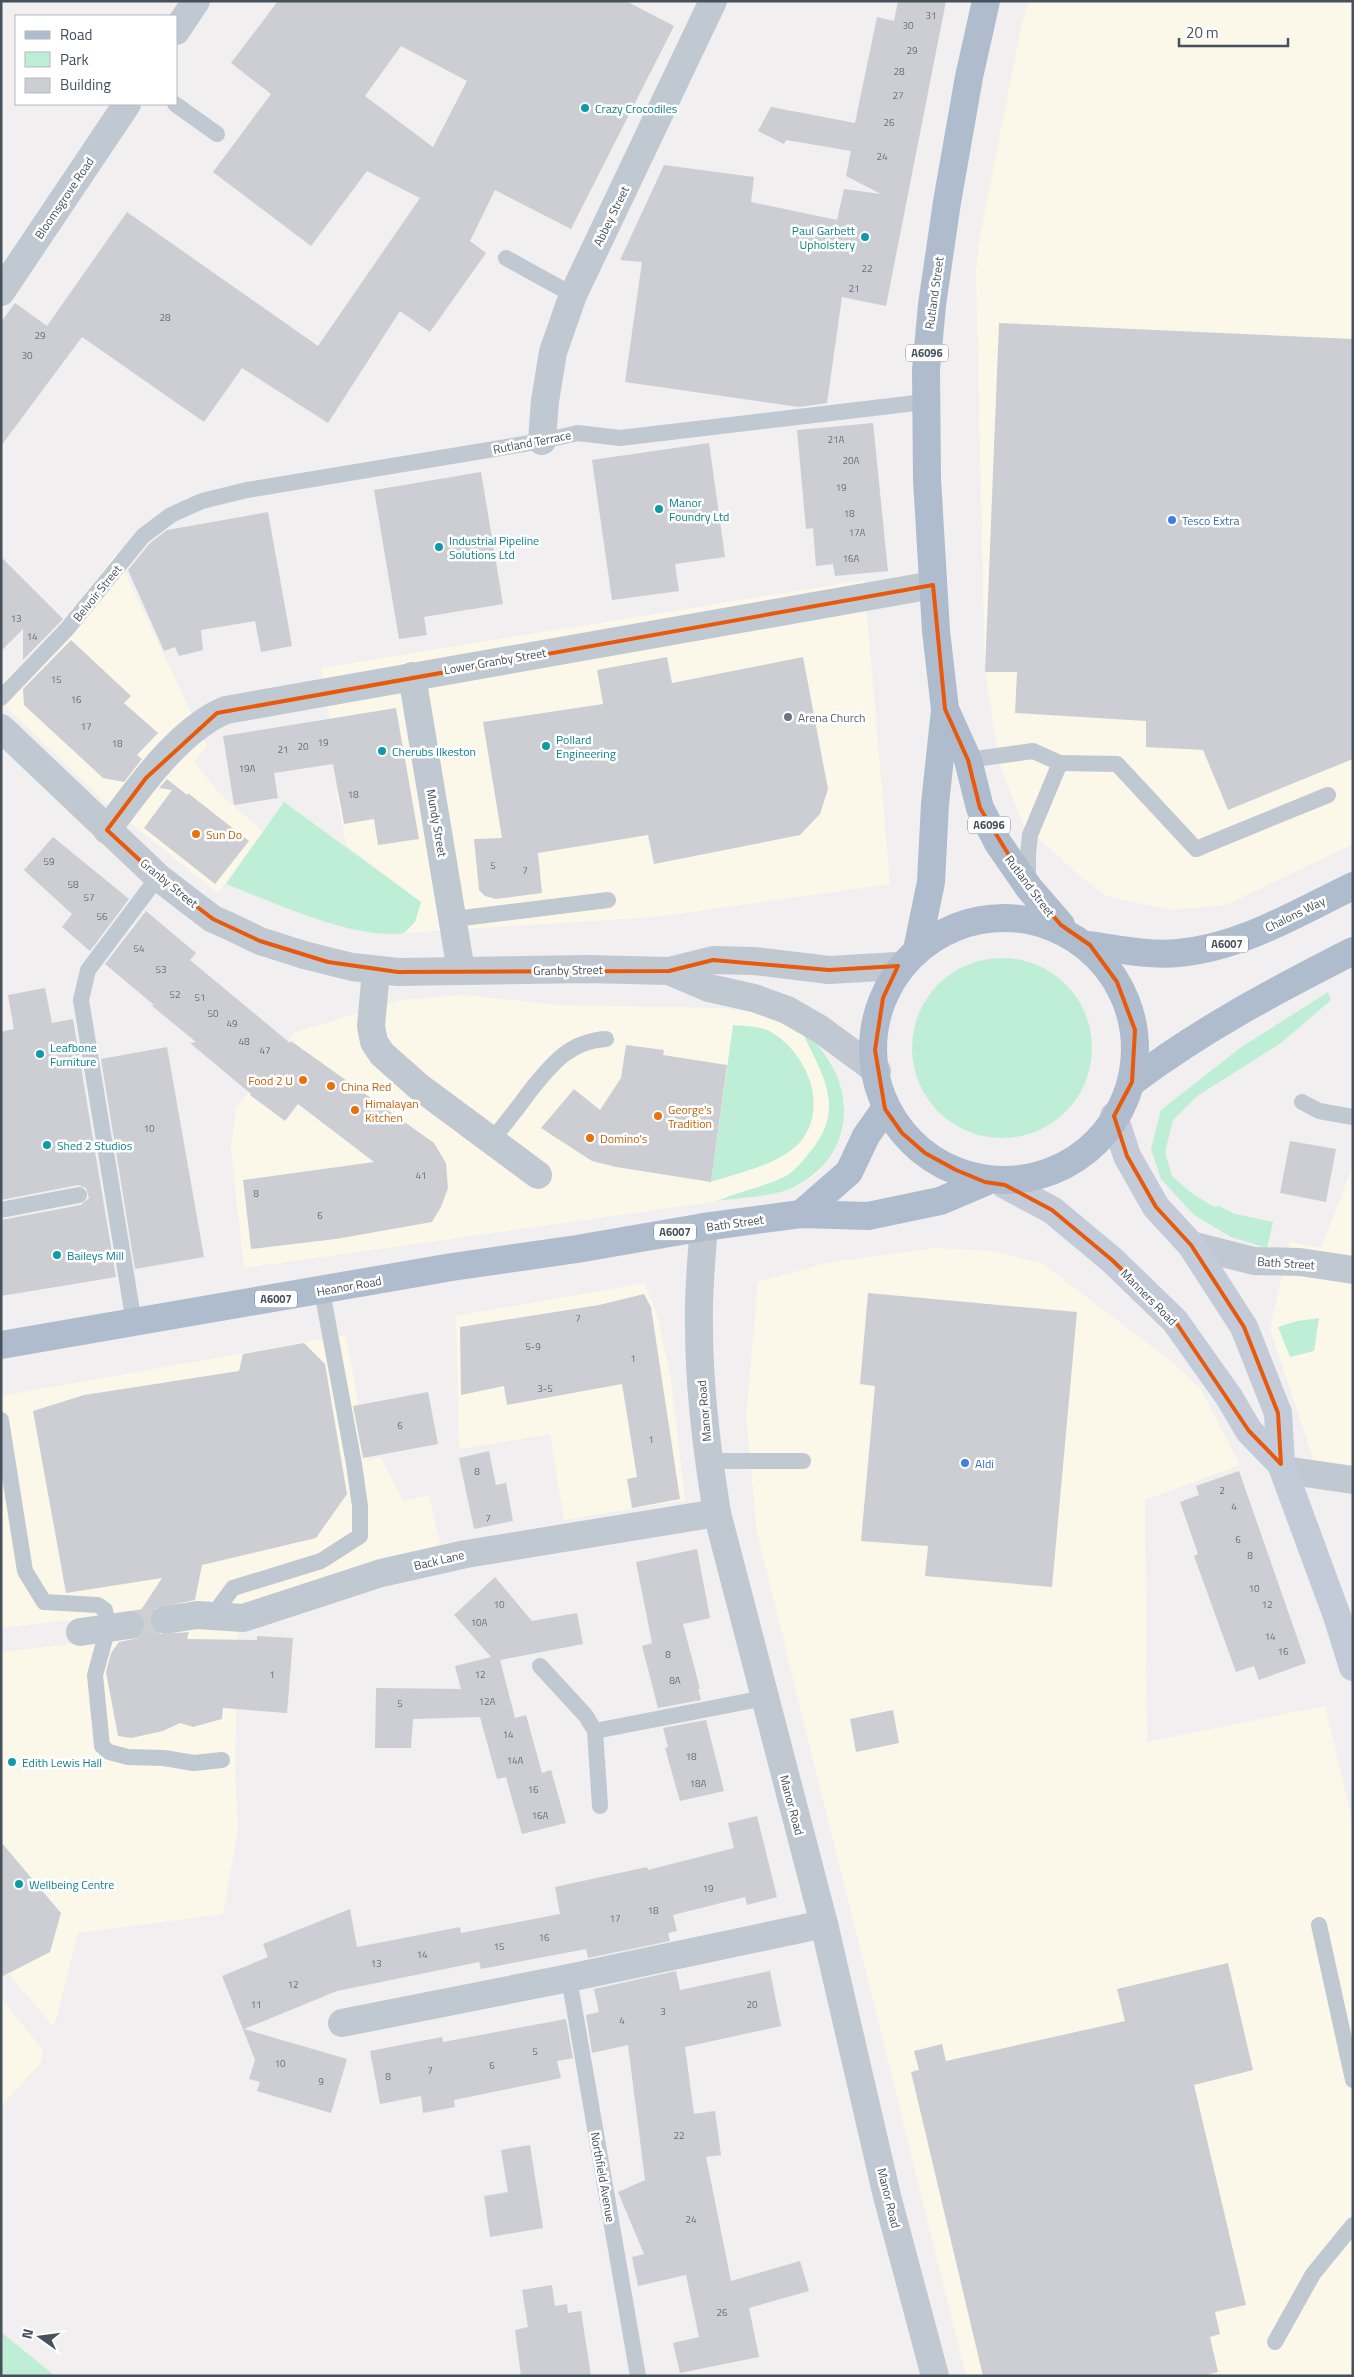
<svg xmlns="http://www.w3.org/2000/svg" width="1354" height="2377" font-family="'Titillium Web',sans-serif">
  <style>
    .commercial { fill: #fcf8e9 }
    .green { fill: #beeed5 }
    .building { fill: #ccced4; fill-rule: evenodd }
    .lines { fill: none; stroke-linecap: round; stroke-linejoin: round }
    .minor-tunnel { stroke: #cfcfd2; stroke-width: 28; stroke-dasharray: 28 14; stroke-linecap: butt }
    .service { stroke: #c0c8d1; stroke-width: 16 }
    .minor { stroke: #c0c8d1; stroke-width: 28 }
    .tertiary { stroke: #c0c8d1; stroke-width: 28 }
    .secondary { stroke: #c2cbd7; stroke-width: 28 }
    .primary { stroke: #afbccd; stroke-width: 28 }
    .marked { fill: none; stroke: #e8590c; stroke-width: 4; stroke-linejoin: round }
    .culture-dot { fill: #0f9aa8; stroke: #fff; stroke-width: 2 }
    .shop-dot { fill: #3f7fe0; stroke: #fff; stroke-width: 2 }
    .worship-dot { fill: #6b7280; stroke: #fff; stroke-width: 2 }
    .food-dot { fill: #e8710a; stroke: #fff; stroke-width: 2 }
    .labels { text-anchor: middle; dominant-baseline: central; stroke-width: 5; stroke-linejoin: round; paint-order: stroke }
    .number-label { font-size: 10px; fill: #68707a }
    .shield { fill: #fff; stroke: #7e858d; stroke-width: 1 }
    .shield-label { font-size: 11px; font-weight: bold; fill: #47515c }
    .culture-label { font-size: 12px; fill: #0d838f; stroke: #fff; text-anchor: start }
    .street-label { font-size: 12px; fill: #47515c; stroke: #fff }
    .shop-label { font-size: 12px; fill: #366cbe; stroke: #fff; text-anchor: start }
    .worship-label { font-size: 12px; fill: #5b616d; stroke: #fff; text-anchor: start }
    .food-label { font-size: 12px; fill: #c56008; stroke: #fff; text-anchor: start }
  </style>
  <rect width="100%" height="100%" fill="#f1efef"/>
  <g class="commercial">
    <polygon points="1029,1 1353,1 1353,844 1226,905 1170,910 1107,896 1082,878 1022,823 1000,766 985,672 976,274 978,245 1022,23"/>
    <polygon points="116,554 207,746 194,762 220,794 263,831 218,893 106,803 1,702 1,685 69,615"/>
    <polygon points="864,580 890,884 655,917 404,933 415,922 421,902 346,845 336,792 342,790 321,668"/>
    <polygon points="464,995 558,1005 720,1008 779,1016 822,1050 831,1062 844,1102 842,1134 818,1173 795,1188 754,1196 244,1268 231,1149 236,1108 296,1032 401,1000"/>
    <polygon points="1353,1165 1353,1472 1316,1467 1270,1329 1290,1242 1321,1248"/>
    <polygon points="935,1248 994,1251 1043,1264 1171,1361 1200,1388 1240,1465 1145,1500 1147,1742 1325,1706 1353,1824 1353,2376 966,2376 757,1533 746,1416 758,1282 826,1263"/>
    <polygon points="645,1283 658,1318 671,1381 685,1500 564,1520 550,1434 459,1449 456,1316"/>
    <polygon points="346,1335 368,1460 381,1457 403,1501 429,1495 440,1545 238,1608 235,1773 238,1830 223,1914 78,1933 54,2027 1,1965 1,1652 72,1644 69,1620 1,1628 1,1396"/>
    <polygon points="1,1998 43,2050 41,2063 1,2106"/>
  </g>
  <g class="green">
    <path d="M284,802l137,100 -6,20 -11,11c-50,7 -131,-31 -178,-49z"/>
    <circle cx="1002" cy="1048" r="90"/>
    <polygon points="1328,992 1331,1000 1281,1043 1197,1096 1173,1120 1165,1152 1172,1176 1190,1192 1214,1207 1219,1206 1235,1214 1273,1222 1267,1248 1231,1237 1194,1215 1161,1179 1151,1149 1161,1110 1240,1048"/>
    <path d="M733,1025c12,1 28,1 38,7 36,21 58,74 30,109 -19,23 -63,32 -90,41z"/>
    <path d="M805,1033c52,44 55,119 -9,153 -16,10 -59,12 -79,15 22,-10 47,-14 69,-25 9,-5 17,-16 24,-24 35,-42 15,-73 -6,-116z"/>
    <polygon points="1319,1318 1314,1351 1290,1357 1278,1327 1297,1321"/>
    <polygon points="1,2332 55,2376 1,2376"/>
  </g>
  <g class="building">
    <path d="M278,1h348l48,25 -103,203 -76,-39 -25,51 16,12 -56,79 -30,-21 -72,112 -86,-55 -38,54 -122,-85 -81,109v-124l14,-19 32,23 80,-114 191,134 102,-148 -53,-27 -56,75 -98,-74 58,-78 -40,-31zM401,46l66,35 -34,66 -68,-51z"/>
    <polygon points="898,1 946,1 886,306 842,297 827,403 799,407 625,382 642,262 620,260 664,165 754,177 751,202 837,220 844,189 881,194 846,176 851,151 786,140 784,144 758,131 771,107 855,123 877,17 894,21"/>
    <polygon points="999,323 1353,339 1353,759 1228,810 1203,750 1146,747 1146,721 1015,713 1017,672 985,672"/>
    <polygon points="873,423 888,571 835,576 833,564 816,566 813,528 806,529 797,430"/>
    <polygon points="709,443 725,557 675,564 679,591 612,600 592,460"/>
    <polygon points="481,472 503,604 424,617 427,635 399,639 374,490"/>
    <polygon points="268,512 292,646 261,652 255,621 201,630 203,650 179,656 175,647 164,651 128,570 150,543 167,530"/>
    <polygon points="1,557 63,619 23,660 23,629 1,651"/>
    <polygon points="71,640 131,696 124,703 158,733 137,755 142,759 124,782 103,778 24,705 23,689"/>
    <polygon points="667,657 672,683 803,657 828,789 820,814 800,835 654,864 648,835 538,853 542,893 496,899 485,896 479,890 474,839 502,838 483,722 603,704 597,670"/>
    <polygon points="396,708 419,839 378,845 374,819 344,824 333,764 274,773 278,798 234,805 223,736"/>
    <polygon points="167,779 187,795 188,793 249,841 215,884 144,828 172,790 159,788"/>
    <polygon points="53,837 129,899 90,951 62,927 72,914 24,870"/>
    <polygon points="146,911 196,953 190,960 290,1043 291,1041 434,1143 446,1163 448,1188 441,1207 432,1222 336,1239 251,1249 243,1180 374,1162 298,1104 285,1121 250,1095 251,1094 190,1043 196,1042 151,1005 154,1005 105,964"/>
    <polygon points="45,988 52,1023 73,1019 116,1277 1,1296 1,1220 81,1205 89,1198 86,1188 78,1185 1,1200 1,1032 14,1029 8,995"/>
    <polygon points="626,1045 664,1050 663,1055 727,1065 711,1182 616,1167 592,1161 541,1128 574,1089 600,1110 621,1078"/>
    <polygon points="167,1047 204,1257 135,1269 101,1059"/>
    <polygon points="1290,1141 1336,1149 1326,1202 1280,1193"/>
    <polygon points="868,1293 1077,1312 1052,1587 925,1576 928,1546 861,1541 875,1386 860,1384"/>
    <polygon points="644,1294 651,1307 680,1499 632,1508 627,1479 637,1477 622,1384 507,1405 504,1386 461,1395 460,1327 599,1305"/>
    <polygon points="304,1343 325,1364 347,1494 316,1538 202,1565 195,1600 156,1608 151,1614 150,1622 153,1629 159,1634 189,1632 187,1639 257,1640 257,1636 293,1638 287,1713 223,1708 222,1719 193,1727 180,1723 163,1731 131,1738 118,1736 106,1672 111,1653 119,1642 139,1638 144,1631 145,1622 139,1613 162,1578 66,1593 33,1411 84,1395 239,1371 243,1354"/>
    <polygon points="428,1392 438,1444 363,1458 353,1406"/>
    <polygon points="489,1451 496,1485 506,1483 513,1521 474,1529 459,1458"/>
    <polygon points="1239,1471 1306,1663 1259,1680 1254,1666 1236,1672 1194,1556 1198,1554 1180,1502 1199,1495 1196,1486"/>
    <polygon points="697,1549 710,1618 683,1624 700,1689 698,1689 701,1700 658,1708 642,1646 652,1643 636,1562"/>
    <polygon points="495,1577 532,1621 577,1613 583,1644 500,1660 515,1718 526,1715 542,1773 551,1770 566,1823 522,1834 506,1777 497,1779 480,1717 413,1719 411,1748 375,1748 376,1688 461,1689 455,1666 491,1657 454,1615"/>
    <polygon points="893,1710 899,1743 856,1752 850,1719"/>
    <polygon points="706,1720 724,1791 680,1801 665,1748 668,1747 663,1728"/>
    <polygon points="757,1816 777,1897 747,1905 745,1897 673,1915 677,1931 668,1933 670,1941 588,1958 586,1949 481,1969 479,1962 337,1991 244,2029 347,2059 331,2113 257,2091 260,2082 249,2079 255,2060 222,1976 268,1957 263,1944 350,1909 357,1947 460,1927 461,1933 560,1914 555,1887 647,1867 648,1870 734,1848 728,1823"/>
    <polygon points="1,1842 61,1913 50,1952 1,1977"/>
    <polygon points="1228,1963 1253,2070 1194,2085 1246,2305 1215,2312 1220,2334 1210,2337 1218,2372 1203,2376 983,2376 911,2072 919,2070 914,2051 942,2044 946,2061 1125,2021 1117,1989"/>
    <polygon points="676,1971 680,1990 770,1971 781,2026 685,2047 694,2114 715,2111 721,2155 706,2157 731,2281 800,2261 809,2291 749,2308 759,2357 680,2373 673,2343 699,2337 686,2275 638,2286 632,2257 644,2254 618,2192 645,2180 628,2045 592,2053 586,2015 599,2012 594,1989"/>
    <polygon points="566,2019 573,2058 557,2061 561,2078 454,2100 455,2107 423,2113 421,2096 380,2104 370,2051 442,2037 443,2042"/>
    <polygon points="530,2145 543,2228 490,2237 484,2196 508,2192 501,2150"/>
    <polygon points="552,2285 555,2306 567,2304 568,2313 581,2311 591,2376 521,2376 515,2330 528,2327 522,2290"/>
  </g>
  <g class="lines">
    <polyline class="minor-tunnel" points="130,1625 165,1620"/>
    <g class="service">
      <polyline points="175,104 217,134"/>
      <polyline points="506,258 573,295"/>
      <polyline points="1,698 67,629 143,536 171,515 202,501 247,490 542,441 578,433 620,438 924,402"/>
      <polyline points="968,760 1033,751 1060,763 1117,764 1196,849 1328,795"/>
      <polyline points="1028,884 1028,854 1030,835 1060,763"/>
      <polyline points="454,919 608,900"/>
      <polyline points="1302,1102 1319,1111 1353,1117"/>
      <path d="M492,1140c13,-16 26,-32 38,-49 21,-26 39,-50 76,-52"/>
      <polyline points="1,1210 79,1195"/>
      <polyline points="134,1323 81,1000 88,970 158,877"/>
      <polyline points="1,1420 25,1571 44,1602 98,1605 105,1610 108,1628 95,1675 102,1746 109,1752 128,1757 164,1758 194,1763 222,1760"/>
      <polyline points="708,1461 803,1461"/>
      <polyline points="217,1617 221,1604 233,1588 321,1561 360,1536 360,1506 354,1464 322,1291"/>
      <polyline points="540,1666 586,1716 595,1731 600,1806"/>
      <polyline points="595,1731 764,1698"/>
      <polyline points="1319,1925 1353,2080"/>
      <polyline points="569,1978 638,2376"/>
      <polyline points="1275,2342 1313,2274 1353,2225"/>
    </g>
    <g class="minor">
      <polyline points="176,31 196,1"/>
      <polyline points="1,292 127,104"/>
      <polyline points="542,441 545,401 553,352 573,295 713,1"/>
      <polyline points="412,676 461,971"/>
      <path d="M107,830c30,-40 72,-101 119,-120l707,-125"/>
      <polyline points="376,971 371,1026 374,1042 382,1054 418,1086 538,1175"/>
      <path d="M704,1227c-3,34 -6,67 -5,100 0,62 8,125 18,186l107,411 63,272 48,180"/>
      <polyline points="1284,1470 1353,1480"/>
      <polyline points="165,1620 197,1615 243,1618 381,1573 466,1554 717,1513"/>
      <polyline points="80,1632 130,1625"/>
      <polyline points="342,2023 569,1978 824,1924"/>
    </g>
    <g class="tertiary">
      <polyline points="1,728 158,877 189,901 213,919 229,926 260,941 304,955 352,967 398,972 588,969 669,971 713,960 754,961 829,970 898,966"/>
      <polyline points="669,971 709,988 754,998 787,1010 820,1029 877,1071"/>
      <polyline points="1191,1245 1254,1261 1300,1262 1353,1270"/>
    </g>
    <g class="secondary">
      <polyline points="1114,1116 1127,1156 1156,1207 1191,1245 1244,1327 1278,1413 1281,1464 1337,1616 1353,1667"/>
      <polyline points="1005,1185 1052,1210 1112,1260 1175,1321 1229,1397 1249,1431 1281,1464"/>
    </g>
    <g class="primary">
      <polyline points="986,1 969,77 947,202 932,305 926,370 927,479 936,631 945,709 968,760 980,808 998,843 1029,888 1061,925"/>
      <circle cx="1004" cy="1049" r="131"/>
      <polyline points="918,945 931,882 935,804 945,710"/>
      <path d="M1090,945c28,4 59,11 88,8 62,-5 119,-40 175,-67"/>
      <path d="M1132,1082c69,-52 144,-92 221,-131"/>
      <polyline points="801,1214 849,1172 866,1136 885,1109"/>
      <polyline points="1,1345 452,1267 577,1249 704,1227 801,1214 868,1216 940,1201 985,1182"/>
    </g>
  </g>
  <path class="marked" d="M933,585l12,124 23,51 12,48 49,80 32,37 29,20 27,37 18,48 -3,52 -18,34 13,40 29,51 35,38 53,82 34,86 3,51 -32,-33 -74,-110 -63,-61 -60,-50 -47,-25 -20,-3 -29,-12 -31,-17 -23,-20 -17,-24 -10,-59 8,-52 15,-32 -69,4 -116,-10 -44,11 -271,1 -70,-10 -68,-21 -47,-22 -55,-42 -51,-47 39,-52 71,-65z"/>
  <g class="culture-dot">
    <circle cx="585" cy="108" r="5"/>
    <circle cx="865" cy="237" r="5"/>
    <circle cx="659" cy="509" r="5"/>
    <circle cx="439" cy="547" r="5"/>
    <circle cx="546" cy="746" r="5"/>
    <circle cx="382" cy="751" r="5"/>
    <circle cx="40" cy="1054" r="5"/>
    <circle cx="47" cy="1145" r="5"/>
    <circle cx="57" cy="1255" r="5"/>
    <circle cx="12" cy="1762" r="5"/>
    <circle cx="19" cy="1884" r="5"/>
  </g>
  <g class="shop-dot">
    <circle cx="1172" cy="520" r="5"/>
    <circle cx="965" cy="1463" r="5"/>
  </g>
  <circle class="worship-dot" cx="788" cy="717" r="5"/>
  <g class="food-dot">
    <circle cx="196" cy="834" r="5"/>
    <circle cx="303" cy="1080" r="5"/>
    <circle cx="331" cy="1086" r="5"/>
    <circle cx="355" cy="1110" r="5"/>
    <circle cx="658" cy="1116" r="5"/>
    <circle cx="590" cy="1138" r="5"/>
  </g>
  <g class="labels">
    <g class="number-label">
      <text x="931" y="15">31</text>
      <text x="908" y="25">30</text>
      <text x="912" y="50">29</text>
      <text x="899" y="71">28</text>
      <text x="898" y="95">27</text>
      <text x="889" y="122">26</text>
      <text x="882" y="156">24</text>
      <text x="867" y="268">22</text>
      <text x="854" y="288">21</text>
      <text x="165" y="317">28</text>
      <text x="40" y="335">29</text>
      <text x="27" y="355">30</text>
      <text x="836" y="439">21A</text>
      <text x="851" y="460">20A</text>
      <text x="841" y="487">19</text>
      <text x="849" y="513">18</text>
      <text x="857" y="532">17A</text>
      <text x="851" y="558">16A</text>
      <text x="16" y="618">13</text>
      <text x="32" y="636">14</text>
      <text x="56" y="679">15</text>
      <text x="76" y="699">16</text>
      <text x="86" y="726">17</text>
      <text x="323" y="742">19</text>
      <text x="117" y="743">18</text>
      <text x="303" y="746">20</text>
      <text x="283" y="749">21</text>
      <text x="247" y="768">19A</text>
      <text x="353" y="794">18</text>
      <text x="49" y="861">59</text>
      <text x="493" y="865">5</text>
      <text x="525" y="870">7</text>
      <text x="73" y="884">58</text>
      <text x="89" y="897">57</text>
      <text x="102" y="916">56</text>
      <text x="139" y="948">54</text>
      <text x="161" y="969">53</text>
      <text x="175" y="994">52</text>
      <text x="200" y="997">51</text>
      <text x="213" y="1013">50</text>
      <text x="232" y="1023">49</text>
      <text x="244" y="1041">48</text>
      <text x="265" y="1050">47</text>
      <text x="149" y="1128">10</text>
      <text x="421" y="1175">41</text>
      <text x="256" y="1193">8</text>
      <text x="320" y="1215">6</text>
      <text x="578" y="1318">7</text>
      <text x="533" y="1346">5-9</text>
      <text x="633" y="1358">1</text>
      <text x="545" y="1388">3-5</text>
      <text x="400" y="1425">6</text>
      <text x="651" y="1439">1</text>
      <text x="477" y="1471">8</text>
      <text x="1222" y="1490">2</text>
      <text x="1234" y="1506">4</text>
      <text x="488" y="1518">7</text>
      <text x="1238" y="1539">6</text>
      <text x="1250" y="1555">8</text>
      <text x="1254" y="1588">10</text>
      <text x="499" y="1604">10</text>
      <text x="1267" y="1604">12</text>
      <text x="479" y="1622">10A</text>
      <text x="1270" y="1636">14</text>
      <text x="1283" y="1651">16</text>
      <text x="668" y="1654">8</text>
      <text x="272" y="1674">1</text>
      <text x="480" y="1674">12</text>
      <text x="675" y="1680">8A</text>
      <text x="487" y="1701">12A</text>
      <text x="400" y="1703">5</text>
      <text x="508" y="1734">14</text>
      <text x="691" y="1756">18</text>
      <text x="515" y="1760">14A</text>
      <text x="698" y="1783">18A</text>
      <text x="533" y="1789">16</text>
      <text x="540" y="1815">16A</text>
      <text x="708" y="1888">19</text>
      <text x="653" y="1910">18</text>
      <text x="615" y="1918">17</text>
      <text x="544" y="1937">16</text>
      <text x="499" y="1946">15</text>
      <text x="422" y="1954">14</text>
      <text x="376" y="1963">13</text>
      <text x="293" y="1984">12</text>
      <text x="256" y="2004">11</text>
      <text x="752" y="2004">20</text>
      <text x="663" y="2011">3</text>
      <text x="622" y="2020">4</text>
      <text x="535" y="2051">5</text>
      <text x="280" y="2063">10</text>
      <text x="492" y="2065">6</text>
      <text x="430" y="2070">7</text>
      <text x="388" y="2076">8</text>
      <text x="321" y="2081">9</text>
      <text x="679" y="2135">22</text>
      <text x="691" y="2219">24</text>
      <text x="722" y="2312">26</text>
    </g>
    <g class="shield">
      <rect x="906" y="344.5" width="42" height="17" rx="4"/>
      <rect x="968" y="816.5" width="42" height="17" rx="4"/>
      <rect x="1206" y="935.5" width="42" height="17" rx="4"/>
      <rect x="654" y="1223.5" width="42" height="17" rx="4"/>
      <rect x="255" y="1290.5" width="42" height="17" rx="4"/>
    </g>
    <g class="shield-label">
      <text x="927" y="353">A6096</text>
      <text x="989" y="825">A6096</text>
      <text x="1227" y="944">A6007</text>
      <text x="675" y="1232">A6007</text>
      <text x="276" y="1299">A6007</text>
    </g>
    <g class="culture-label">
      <text x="595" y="108">Crazy Crocodiles</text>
      <text x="855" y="230" text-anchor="end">Paul Garbett<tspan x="855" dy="14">Upholstery</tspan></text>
      <text x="669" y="502">Manor<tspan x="669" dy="14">Foundry Ltd</tspan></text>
      <text x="449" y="540">Industrial Pipeline<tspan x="449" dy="14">Solutions Ltd</tspan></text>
      <text x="556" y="739">Pollard<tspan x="556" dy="14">Engineering</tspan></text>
      <text x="392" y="751">Cherubs Ilkeston</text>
      <text x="50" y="1047">Leafbone<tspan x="50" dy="14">Furniture</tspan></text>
      <text x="57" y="1145">Shed 2 Studios</text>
      <text x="67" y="1255">Baileys Mill</text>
      <text x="22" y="1762">Edith Lewis Hall</text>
      <text x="29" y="1884">Wellbeing Centre</text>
    </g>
    <g class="street-label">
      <text transform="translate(64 198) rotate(-56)">Bloomsgrove Road</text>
      <text transform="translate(611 216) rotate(-64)">Abbey Street</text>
      <text transform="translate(934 293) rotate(-82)">Rutland Street</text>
      <text transform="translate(532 442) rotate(-11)">Rutland Terrace</text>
      <text transform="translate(97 593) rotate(-51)">Belvoir Street</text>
      <text transform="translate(495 661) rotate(-10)">Lower Granby Street</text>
      <text transform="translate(437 823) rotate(80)">Mundy Street</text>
      <text transform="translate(169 883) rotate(39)">Granby Street</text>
      <text transform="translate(1030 886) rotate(53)">Rutland Street</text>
      <text transform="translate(1295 914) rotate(-26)">Chalons Way</text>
      <text transform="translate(568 970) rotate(-1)">Granby Street</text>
      <text transform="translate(735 1223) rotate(-8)">Bath Street</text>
      <text transform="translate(1286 1263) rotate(4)">Bath Street</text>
      <text transform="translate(349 1286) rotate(-10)">Heanor Road</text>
      <text transform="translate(1149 1297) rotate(45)">Manners Road</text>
      <text transform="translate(704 1411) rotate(-95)">Manor Road</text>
      <text transform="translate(439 1560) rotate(-13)">Back Lane</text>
      <text transform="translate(792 1805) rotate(75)">Manor Road</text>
      <text transform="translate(603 2177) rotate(80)">Northfield Avenue</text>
      <text transform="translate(889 2198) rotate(76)">Manor Road</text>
    </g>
    <g class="shop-label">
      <text x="1182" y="520">Tesco Extra</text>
      <text x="975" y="1463">Aldi</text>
    </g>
    <g class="worship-label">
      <text x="798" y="717">Arena Church</text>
    </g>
    <g class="food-label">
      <text x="206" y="834">Sun Do</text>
      <text x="293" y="1080" text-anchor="end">Food 2 U</text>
      <text x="341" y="1086">China Red</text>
      <text x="365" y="1103">Himalayan<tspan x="365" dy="14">Kitchen</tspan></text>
      <text x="668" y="1109">George's<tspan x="668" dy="14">Tradition</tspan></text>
      <text x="600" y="1138">Domino's</text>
    </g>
  </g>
  <rect width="1354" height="2377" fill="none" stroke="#47515c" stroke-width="5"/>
  <rect x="15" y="15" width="162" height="90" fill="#ffffff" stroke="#b5b9be"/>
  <rect x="25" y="31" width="25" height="8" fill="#afbccd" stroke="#b5b9be"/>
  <text x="60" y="40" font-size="15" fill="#47515c">Road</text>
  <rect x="25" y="52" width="25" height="15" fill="#beeed5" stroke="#b5b9be"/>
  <text x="60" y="65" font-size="15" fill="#47515c">Park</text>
  <rect x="25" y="78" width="25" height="15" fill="#ccced4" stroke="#b5b9be"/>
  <text x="60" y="90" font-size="15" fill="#47515c">Building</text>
  <g transform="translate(40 2337) rotate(284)" stroke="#ffffff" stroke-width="4" paint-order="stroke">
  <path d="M0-4L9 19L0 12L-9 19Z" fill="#47515c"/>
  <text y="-8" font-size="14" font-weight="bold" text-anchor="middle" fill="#47515c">N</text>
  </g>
  <path d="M1179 38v8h109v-8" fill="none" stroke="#47515c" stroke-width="2.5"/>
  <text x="1186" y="38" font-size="15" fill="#47515c" stroke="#ffffff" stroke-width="4" paint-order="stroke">20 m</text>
</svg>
